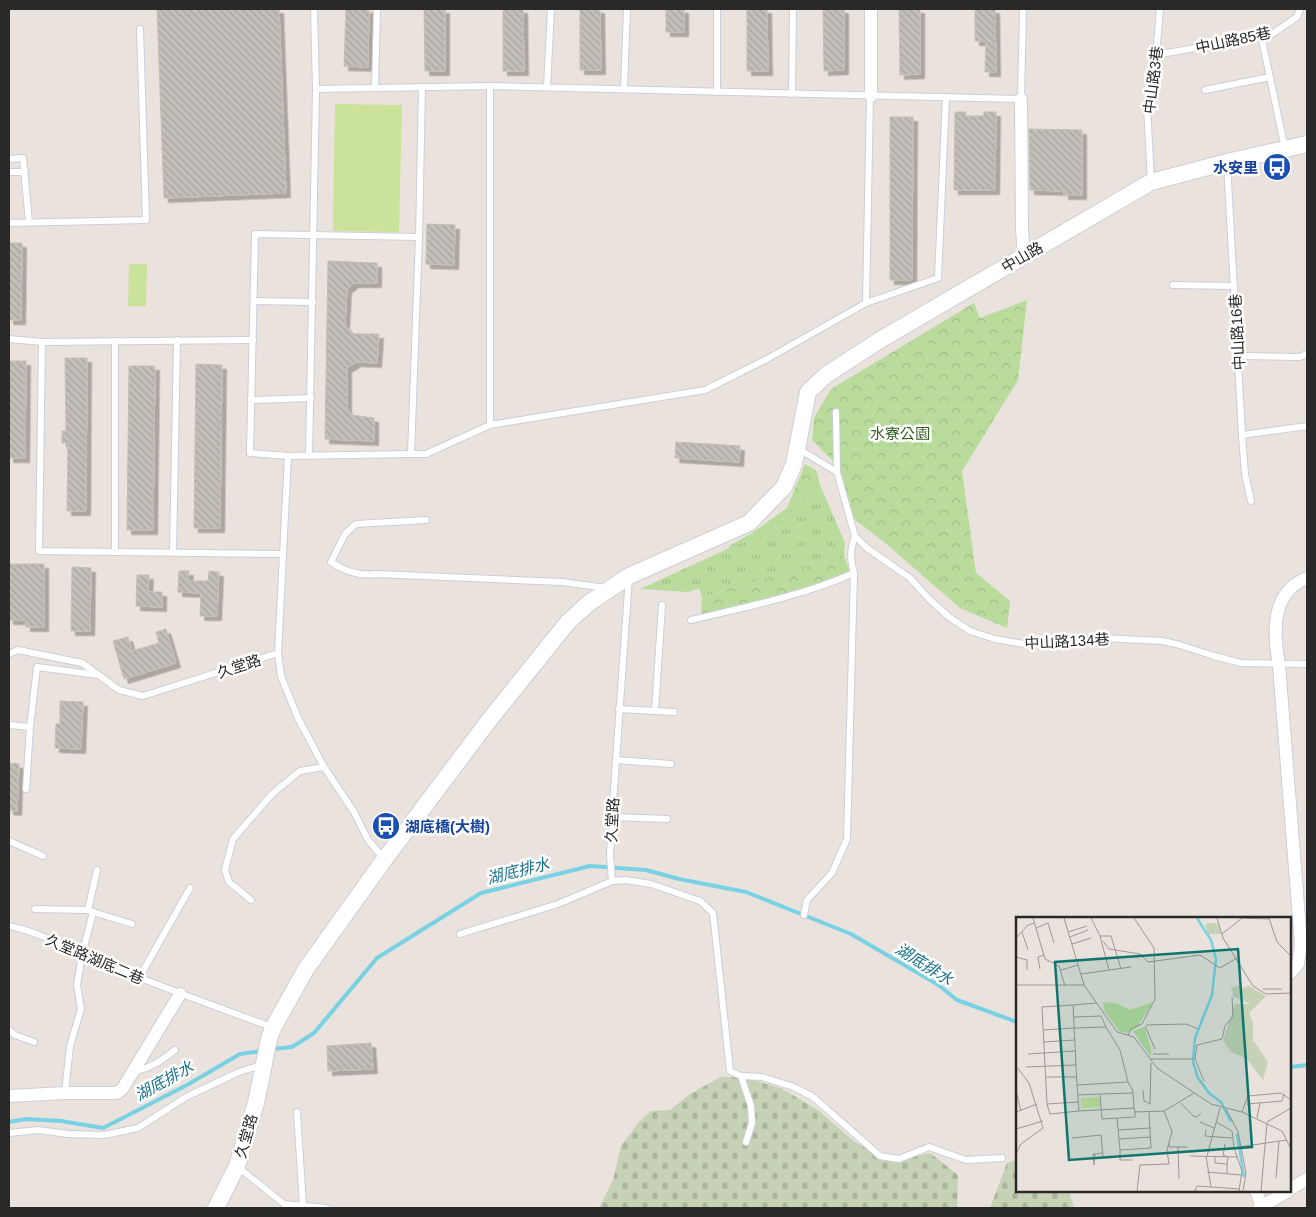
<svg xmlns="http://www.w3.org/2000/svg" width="1316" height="1217" font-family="Helvetica,'Noto Sans TC',sans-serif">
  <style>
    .grass { fill: url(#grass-tufts) }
    .forest { fill: url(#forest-crowns) }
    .cemetery { fill: url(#cemetery-stones) }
    .pitch { fill: #cbe29a }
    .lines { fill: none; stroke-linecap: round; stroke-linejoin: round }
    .stream { stroke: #78d2e3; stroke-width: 4 }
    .building { fill: url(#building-back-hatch); stroke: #c5beb6; filter: url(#shadow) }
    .service-casing { stroke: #cbcfda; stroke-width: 8 }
    .minor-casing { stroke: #cbcfda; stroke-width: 14 }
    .tertiary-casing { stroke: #cbcfda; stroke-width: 18 }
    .service { stroke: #fff; stroke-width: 6 }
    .minor { stroke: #fff; stroke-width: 12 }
    .tertiary { stroke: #fff; stroke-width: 16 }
    .labels { text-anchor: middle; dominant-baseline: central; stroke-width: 5; stroke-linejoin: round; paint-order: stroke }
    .street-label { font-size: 15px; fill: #292929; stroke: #fff }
    .transit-label { font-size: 15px; font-weight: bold; fill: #164399; stroke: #fff; text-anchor: end }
    .park-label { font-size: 15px; fill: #345f20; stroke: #fff }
    .water-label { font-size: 16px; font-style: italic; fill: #19728d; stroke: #fff }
    .inset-river { fill: none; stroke: #78d2e3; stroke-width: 2.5 }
    .inset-road { fill: none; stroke: #9d9894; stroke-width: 1 }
    .view { fill: #0f766e; fill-opacity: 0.15; stroke: #0f766e; stroke-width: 2.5 }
    .inset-edge { fill: none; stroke: #292929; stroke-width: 2.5 }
  </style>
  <defs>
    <pattern id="grass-tufts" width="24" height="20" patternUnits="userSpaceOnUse" patternTransform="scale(1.25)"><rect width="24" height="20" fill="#b9dc9d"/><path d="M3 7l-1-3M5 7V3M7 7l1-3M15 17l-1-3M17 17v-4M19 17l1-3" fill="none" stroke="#9fbd87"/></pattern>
    <pattern id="forest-crowns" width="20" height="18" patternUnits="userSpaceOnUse" patternTransform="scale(1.25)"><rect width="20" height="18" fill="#b9dc9d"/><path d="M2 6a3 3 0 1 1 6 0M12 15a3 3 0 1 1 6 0" fill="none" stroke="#9fbd87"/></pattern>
    <pattern id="cemetery-stones" width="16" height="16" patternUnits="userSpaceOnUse" patternTransform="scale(1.25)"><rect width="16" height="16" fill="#c6d2b5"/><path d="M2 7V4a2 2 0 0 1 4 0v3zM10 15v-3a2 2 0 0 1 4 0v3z" fill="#aab49c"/></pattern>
    <pattern id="building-back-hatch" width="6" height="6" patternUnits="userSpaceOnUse" patternTransform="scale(1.25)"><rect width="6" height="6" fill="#c2beb8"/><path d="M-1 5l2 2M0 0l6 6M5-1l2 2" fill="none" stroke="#a7a39e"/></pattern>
    <filter id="shadow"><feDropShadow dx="4.5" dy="4.5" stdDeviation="0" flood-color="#0004"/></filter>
  </defs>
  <rect width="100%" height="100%" fill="#eae2dc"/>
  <polygon class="grass" points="820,485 845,543 844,555 702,597 699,588 689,592 640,589 773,528"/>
  <g class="forest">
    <polygon points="1027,300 1018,380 962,471 976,573 1010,601 1007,628 960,608 884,542 853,518 832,460 812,440 814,418 831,389 974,303 980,318"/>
    <polygon points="805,464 816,470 820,485 773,528 730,548 729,546 752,533 787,508"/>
    <polygon points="844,555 850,573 821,585 701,616 702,597"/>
  </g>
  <g class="cemetery">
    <polygon points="721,1077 742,1077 781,1088 819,1111 855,1142 891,1162 930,1153 958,1175 957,1208 599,1208 613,1180 621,1146 639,1122 651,1111 670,1110 690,1094"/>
    <polygon points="1017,1159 1017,1191 1069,1191 1074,1208 990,1208 1007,1163"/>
  </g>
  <g class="pitch">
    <polygon points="335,104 402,105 399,232 333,231"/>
    <polygon points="129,264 147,264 146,306 128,306"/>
  </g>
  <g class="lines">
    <g class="stream">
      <polyline points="272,1049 292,1047 314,1033 377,958 481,893 590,866 646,870 679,879 746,892 851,934 937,984 957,1000 1017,1022"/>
      <polyline points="1290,1067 1307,1065"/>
      <polyline points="9,1122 26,1119 61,1121 103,1128 187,1085 240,1054 262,1051"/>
    </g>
  </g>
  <g class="building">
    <polygon points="157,9 279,9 286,193 164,198"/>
    <polygon points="346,9 369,9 368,67 344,66"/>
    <polygon points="424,9 445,9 445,71 425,71"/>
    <polygon points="503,9 523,9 524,71 503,71"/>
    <polygon points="580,9 600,9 601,70 580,70"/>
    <rect x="666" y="9" width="18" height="23"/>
    <polygon points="747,9 767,9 768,71 747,71"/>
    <polygon points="823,9 844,9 844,70 824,71"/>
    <polygon points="899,9 920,9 920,74 900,75"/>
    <polygon points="975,9 995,9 996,72 985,72 986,41 975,41"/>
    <polygon points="955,112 966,112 965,116 984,116 984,112 996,112 995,190 954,190"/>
    <polygon points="890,117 913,117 912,280 890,280"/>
    <polygon points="1029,129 1082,130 1082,195 1064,195 1064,191 1030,190"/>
    <polygon points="427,224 455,225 454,265 426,264"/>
    <polygon points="9,243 22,243 21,320 9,320"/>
    <polygon points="328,261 377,263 377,283 354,283 347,289 345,325 353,334 379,334 377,363 357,362 347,368 347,408 352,415 374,418 374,441 325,439"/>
    <polygon points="65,358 87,358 86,511 67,511 68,443 62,443 62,431 66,431"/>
    <polygon points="9,361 26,361 25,458 9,458"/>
    <polygon points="196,364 222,365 220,528 194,528"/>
    <polygon points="129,366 155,366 153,530 127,530"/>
    <polygon points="676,442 740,446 739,462 675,458"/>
    <polygon points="9,564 44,564 44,627 26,627 26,620 9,620"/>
    <polygon points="72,567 91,568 90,631 71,631"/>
    <polygon points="179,571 189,571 188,581 208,581 209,571 219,572 217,616 200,616 201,593 178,592"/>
    <polygon points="137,575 149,575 148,592 162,592 162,607 136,606"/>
    <polygon points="166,629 176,663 124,679 113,641 128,637 132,651 159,643 156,632"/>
    <polygon points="60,701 83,702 81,749 55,748 56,724 60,724"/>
    <polygon points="9,763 19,764 17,811 9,810"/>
    <polygon points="371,1043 373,1069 328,1071 327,1046"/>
  </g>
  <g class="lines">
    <defs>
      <g id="service">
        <polyline points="314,9 316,89"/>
        <polyline points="717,9 717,92"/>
        <polyline points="1261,35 1285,149"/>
        <polyline points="1156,55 1272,34 1297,17 1300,9"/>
        <polyline points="490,86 1021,99 1023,9"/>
        <polyline points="547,87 551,9"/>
        <polyline points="375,88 377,9"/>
        <polyline points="624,89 627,9"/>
        <polyline points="1205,90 1270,77"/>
        <polyline points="792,94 793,9"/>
        <polyline points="9,159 23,158 29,222"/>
        <polyline points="1227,163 1242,435 1245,474 1251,501"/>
        <polyline points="9,172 25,172"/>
        <polyline points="1151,181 1147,106 1156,55 1160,9"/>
        <polyline points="9,223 146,220 140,29"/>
        <polyline points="419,237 422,87"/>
        <polyline points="1173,285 1234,286"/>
        <polyline points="254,301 313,302"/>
        <polyline points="866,303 938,278 946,97"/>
        <polyline points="9,339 42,342"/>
        <polyline points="253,340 42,342 39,551 283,554"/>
        <polyline points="1239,356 1299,357 1307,354"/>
        <polyline points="251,400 311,398"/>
        <polyline points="836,412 837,472"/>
        <polyline points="490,425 705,390 767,359 866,303 870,96"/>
        <polyline points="1242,435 1307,426"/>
        <polyline points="797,448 837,472 855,536 867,548 910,578 929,599 949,617 970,631 995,639 1024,644 1102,638 1163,641 1180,645 1214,656 1241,663 1307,664"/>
        <polyline points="288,456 250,453 255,234 419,237 411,454"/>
        <path d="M426,520l-70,4 -11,10 -14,28c14,10 29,14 46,12l185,8 44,6"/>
        <polyline points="115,552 115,341"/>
        <polyline points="173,552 177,340"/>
        <path d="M691,620c55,-13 111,-24 163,-47 -4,-14 -4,-23 1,-37"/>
        <polyline points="278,653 288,456 411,454 426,454 490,425 490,86 316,89 309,456"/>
        <polyline points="9,654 18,650 82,663 119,690 143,696 278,653 281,676 298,718 324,767 354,812 368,840 384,859"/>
        <polyline points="619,709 674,712"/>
        <polyline points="655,711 662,605"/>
        <polyline points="9,725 30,727"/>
        <polyline points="616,760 671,764"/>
        <polyline points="26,789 30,727 37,667 98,675"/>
        <polyline points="612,817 667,819"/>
        <polyline points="9,841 43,856"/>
        <polyline points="612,881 610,855 612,817 629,577"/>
        <polyline points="251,900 229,882 225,870 233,839 273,793 300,771 324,767"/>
        <polyline points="35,909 88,910 93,912"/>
        <polyline points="88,910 97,870"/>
        <polyline points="804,915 807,900 832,873 847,839 854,573"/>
        <path d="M9,926c31,6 59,23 88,35 58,23 116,45 175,66"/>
        <polyline points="460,934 558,904 612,881 626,880 651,884 700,901 713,913 730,1071 741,1076 762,1077 794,1087 813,1097 880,1156 899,1159 929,1147 966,1160 1002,1158"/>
        <polyline points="139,978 190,888"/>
        <polyline points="9,1030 15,1035 34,1042"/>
        <path d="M135,1071c17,-3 27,-11 40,-21"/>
        <polyline points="741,1076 751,1106 752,1123 746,1142"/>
        <polyline points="65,1093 70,1046 81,1009 77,985 82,955 93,912 132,924"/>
        <polyline points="297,1112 303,1206"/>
        <polyline points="9,1133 38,1130 68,1134 104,1135 138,1128 186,1097 239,1072 261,1065"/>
        <polyline points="238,1167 284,1204 327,1208"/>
      </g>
      <g id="minor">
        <polyline points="871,96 871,9"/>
        <polyline points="1021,99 1022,230 1024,256"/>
        <path d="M1290,973l8,-9 3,-20 -22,-279c-6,-33 -8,-73 28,-87"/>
        <polyline points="9,1096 65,1093 117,1093 123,1088 180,994"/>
        <polyline points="1290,1189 1307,1179"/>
        <polyline points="1256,1191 1262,1207"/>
        <polyline points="1259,1208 1288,1191"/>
      </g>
      <polyline id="tertiary" points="216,1208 237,1166 256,1103 269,1039 273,1028 306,969 384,860 487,723 568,622 589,603 629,576 749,523 784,487 794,464 808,392 826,375 880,340 1151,182 1227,162 1307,144"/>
    </defs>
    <use href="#service" class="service-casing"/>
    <use href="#minor" class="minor-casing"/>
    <use href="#tertiary" class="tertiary-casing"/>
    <use href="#service" class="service"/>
    <use href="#minor" class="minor"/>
    <use href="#tertiary" class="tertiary"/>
  </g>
  <defs>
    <symbol id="bus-disc" viewBox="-11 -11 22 22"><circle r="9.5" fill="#1a4fb4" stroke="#fff"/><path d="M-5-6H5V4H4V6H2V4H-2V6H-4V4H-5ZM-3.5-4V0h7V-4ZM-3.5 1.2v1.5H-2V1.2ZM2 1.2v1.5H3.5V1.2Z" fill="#fff"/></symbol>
  </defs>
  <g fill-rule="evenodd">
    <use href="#bus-disc" x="1261" y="151" width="32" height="32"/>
    <use href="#bus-disc" x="370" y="810" width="32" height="32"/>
  </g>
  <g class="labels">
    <g class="street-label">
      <text transform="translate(1233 40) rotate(-12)">中山路85巷</text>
      <text transform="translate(1153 80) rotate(-83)">中山路3巷</text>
      <text transform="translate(1022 257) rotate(-30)">中山路</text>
      <text transform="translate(1237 332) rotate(-93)">中山路16巷</text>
      <text transform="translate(1067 641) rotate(-3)">中山路134巷</text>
      <text transform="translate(239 666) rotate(-18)">久堂路</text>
      <text transform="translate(612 820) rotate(-87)">久堂路</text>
      <text transform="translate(95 959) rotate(23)">久堂路湖底二巷</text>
      <text transform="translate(246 1136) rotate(-74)">久堂路</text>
    </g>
    <g class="transit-label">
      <text x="1258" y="167">水安里</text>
      <text x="405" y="826" text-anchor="start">湖底橋(大樹)</text>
    </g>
    <g class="park-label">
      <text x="900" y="433">水寮公園</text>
    </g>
    <g class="water-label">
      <text transform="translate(518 871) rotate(-14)">湖底排水</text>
      <text transform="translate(924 964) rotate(32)">湖底排水</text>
      <text transform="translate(164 1081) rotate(-29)">湖底排水</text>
    </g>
  </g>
  <g transform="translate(1016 917)">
    <rect width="275" height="275" fill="#eae2dc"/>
    <path d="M128,110l7,21v9l-18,-26z" fill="#b9dc9d"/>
    <path d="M87,85l13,1 14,7 23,-8 -15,24 -11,7 -8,-2 -15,-21z" fill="#b9dc9d"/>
    <path d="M194,6l8,1 3,10h-13l-3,-10zM224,68l3,3 6,-2 17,10 -17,17 4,10v17l15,22 -5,18 -17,-22 -15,-6 -8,-12 12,-36h15l-17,-8 -2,-8z" fill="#c6d2b5"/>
    <path d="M84,180v10l-19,1v-10z" fill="#cbe29a"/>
    <path class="inset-river" d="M181,1l14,22 5,19 -4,36 -17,43 -2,24 5,16 11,15 12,9 10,20M221,217l7,43"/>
    <path class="inset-road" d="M17,1l12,41 14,7 6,20M48,1l20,67 33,47 17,5 23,31 54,36 31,8 40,19 9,18M75,1l9,18h11l10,33M201,1l6,20 30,48 13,8 25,-1M226,1l27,1M253,1l8,24 14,14M20,11l12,-5 6,20M6,15l6,18M52,15l19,-6M206,17l20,-16M84,19l9,34M54,20l18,-7M0,21l12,-13 7,-2M87,24l6,8 31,5 8,8 52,-7 20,13 17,-10M56,27l19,-6M0,40l11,3v10M24,52l-2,-12 6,-2M45,53l17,-5M65,57l50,-7M0,68h68M247,72h19M57,88l24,-2M58,100l27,-1 5,11M130,108l40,-1 12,5M129,109l10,23M58,111l32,-1 14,23 8,32M27,113l31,-2M112,118l3,-6 11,-5 13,-25 -1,-51 -20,-30M28,125l31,-2M12,137l47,-3M137,137h16M134,142h45M0,149l13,17 14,45 -22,16 -5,9M10,150l50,-2M30,160h31M188,164l-9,-22 2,-14 25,-6 3,-13 8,-10 -1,-19M61,168l-4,-80 -31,2 5,97 31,-2M127,173l1,11 6,3 1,-41M0,174l5,20M117,176l-33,1 2,25 33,-2v-5M62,178l22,-1M165,186l12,13 4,1 4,-4M31,187l3,10 29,-3M231,187l35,-3 2,-7M118,191l-55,3 -2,-26 51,-3 5,9v2l1,15 1,4 29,-1M210,192l12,23 8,41 -3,18M0,195l21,-8M226,195l6,-16 33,-3 10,7M101,201l3,32 31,-2 -2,-37M241,201l3,-15M184,205l14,6M200,205l16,9 2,17 8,23 -3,20M251,205l24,-14M0,212l27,-8M102,213l32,-2M190,213l-1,6 27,2M56,221l29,-3 2,22 17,-1M103,222l32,-2M153,226v4h18M209,227l-2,11 5,2 -1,7M162,230l1,32M223,230l48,-7M104,233v10h13M79,237l-1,11 -1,-11h2l7,-1M174,239l48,1M190,239l5,31 29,2M191,239l13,-48M199,239v7l12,1v9M191,255l34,3M260,261l3,-37M121,274l3,-26 29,-1 -2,-14 5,-19 -8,-20 30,-18M179,274l2,-5 14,1M245,274l6,-68"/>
    <path class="view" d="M222,32l14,198 -183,13 -14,-198z"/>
    <rect width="275" height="275" class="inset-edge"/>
  </g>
  <rect width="1316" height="1217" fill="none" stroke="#292929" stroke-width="20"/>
</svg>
